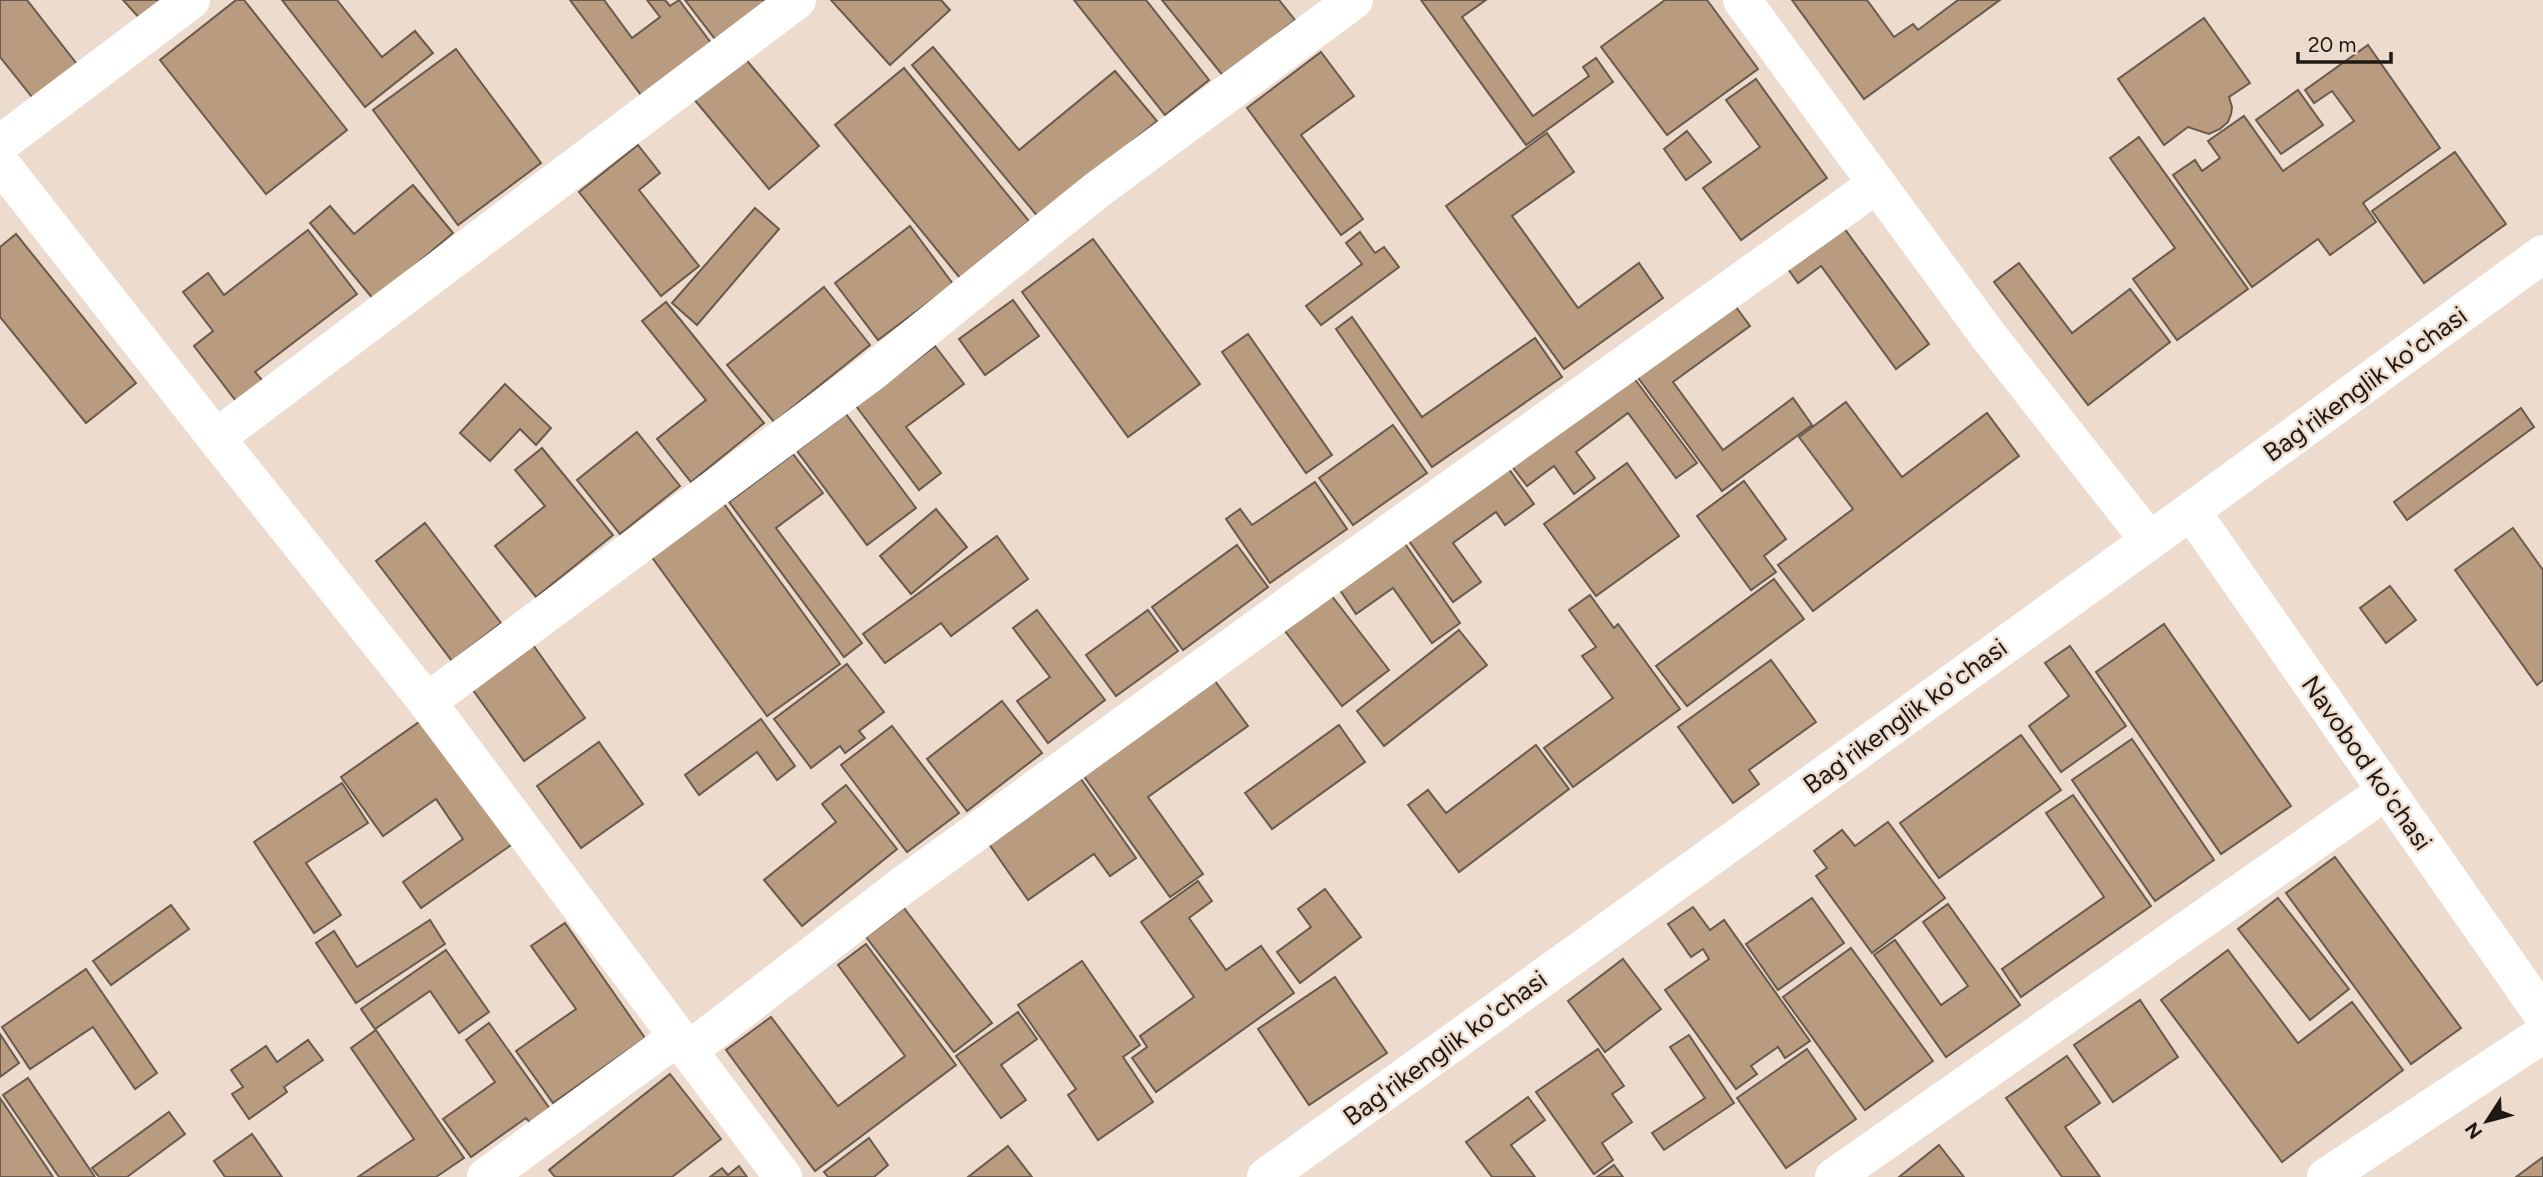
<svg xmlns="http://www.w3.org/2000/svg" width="2543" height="1177" font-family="Figtree,sans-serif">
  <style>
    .building { fill: #b99b80; stroke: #685a4d; stroke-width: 2 }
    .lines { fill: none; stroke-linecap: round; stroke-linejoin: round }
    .minor { stroke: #fff; stroke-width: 38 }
    .major { stroke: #fff; stroke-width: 38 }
    .labels { text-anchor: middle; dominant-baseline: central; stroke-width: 5; stroke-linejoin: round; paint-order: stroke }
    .street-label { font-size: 26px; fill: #1f1914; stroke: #eddccd }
  </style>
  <rect width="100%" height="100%" fill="#eddccd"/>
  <g class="building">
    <polygon points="0,0 27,0 80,68 36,102 0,57"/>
    <polygon points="123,0 168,0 143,22"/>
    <polygon points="236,0 244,0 347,130 266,194 160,60"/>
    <polygon points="282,0 337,0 382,57 415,31 433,53 365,107"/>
    <polygon points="570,0 604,0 632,38 660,17 647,0 665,0 670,6 679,0 711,43 641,95"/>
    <polygon points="685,0 768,0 715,39"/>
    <polygon points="831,0 941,0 950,10 890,65"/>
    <polygon points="1074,0 1146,0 1209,80 1165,115"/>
    <polygon points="1162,0 1279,0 1295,20 1224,77"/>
    <polygon points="1421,0 1486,0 1462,17 1533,116 1589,76 1583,67 1596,58 1613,82 1526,145"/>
    <polygon points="1665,0 1707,0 1758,69 1667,135 1601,47"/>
    <polygon points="1792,0 1867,0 1894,37 1913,24 1918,30 1958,0 2000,0 1864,99"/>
    <polygon points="2204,18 2250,83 2229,97 2232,107 2231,114 2228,122 2220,129 2209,134 2188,127 2164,145 2118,79"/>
    <polygon points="2368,45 2440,148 2363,203 2376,222 2330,255 2318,239 2252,287 2173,175 2195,160 2202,171 2220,158 2208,141 2244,116 2283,171 2354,121 2332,91 2314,103 2305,90"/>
    <polygon points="933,47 1019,150 1115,71 1157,121 1039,218 912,65"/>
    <polygon points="456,49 541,163 458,225 373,110"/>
    <polygon points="1321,52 1354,96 1301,135 1363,219 1341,235 1247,108"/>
    <polygon points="743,56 819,146 769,189 693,98"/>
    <polygon points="904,68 1029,221 960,278 835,125"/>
    <polygon points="1756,79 1827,178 1741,240 1703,188 1760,147 1726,100"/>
    <polygon points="2298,90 2323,125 2281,154 2256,120"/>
    <polygon points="1687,131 1711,162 1686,180 1664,149"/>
    <polygon points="1547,133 1574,172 1512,216 1578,308 1639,263 1663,298 1564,369 1446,206"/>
    <polygon points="2139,137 2248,289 2177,340 2133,279 2175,248 2110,158"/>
    <polygon points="638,145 660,173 639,190 699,266 661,296 579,192"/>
    <polygon points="2455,152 2506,224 2424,283 2372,211"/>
    <polygon points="413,185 453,233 374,300 310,223 330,206 354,234"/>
    <polygon points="755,208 779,229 697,325 672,303"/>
    <polygon points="910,226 953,284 878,340 835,283"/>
    <polygon points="1844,228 1929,344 1896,369 1821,266 1798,283 1788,269"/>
    <polygon points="308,230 357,294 255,372 263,381 236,401 194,346 213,331 183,292 208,273 224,295"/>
    <polygon points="1360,232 1375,253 1384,247 1399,267 1321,325 1306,306 1362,264 1346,243"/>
    <polygon points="16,234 136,383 86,423 0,317 0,247"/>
    <polygon points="1093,239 1200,384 1128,437 1022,292"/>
    <polygon points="2019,263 2072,333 2130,289 2170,342 2088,405 1994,282"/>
    <polygon points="824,287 870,345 774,422 727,365"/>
    <polygon points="1013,300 1039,336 985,375 959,339"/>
    <polygon points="666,302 764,423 691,482 657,439 706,400 642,321"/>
    <polygon points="1733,303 1750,326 1673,382 1723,450 1793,398 1812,425 1722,491 1636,375"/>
    <polygon points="1352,317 1422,417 1535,338 1562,377 1432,467 1336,329"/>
    <polygon points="1248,334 1332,455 1306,473 1222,352"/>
    <polygon points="935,346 964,384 906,427 941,473 919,490 856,406"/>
    <polygon points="1631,374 1697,463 1676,478 1628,413 1576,452 1595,478 1574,494 1554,466 1527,486 1510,464"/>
    <polygon points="505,384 551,428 536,445 520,429 490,461 460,433"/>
    <polygon points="1846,402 1902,477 1987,413 2019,456 1813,611 1778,565 1853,509 1799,437"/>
    <polygon points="2521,408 2534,427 2407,520 2394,502"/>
    <polygon points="846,414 916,508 867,545 797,451"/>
    <polygon points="1393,425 1427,473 1353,525 1319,478"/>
    <polygon points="637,432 680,486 620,534 577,480"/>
    <polygon points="542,448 613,535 536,597 495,546 545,506 515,470"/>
    <polygon points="793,454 823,493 776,528 862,643 844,657 729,502"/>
    <polygon points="1627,463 1679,536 1596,596 1544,524"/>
    <polygon points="1506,465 1534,504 1505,525 1496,512 1453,543 1481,582 1453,602 1406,537"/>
    <polygon points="1744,481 1786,539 1764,556 1776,572 1751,590 1697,516"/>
    <polygon points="1315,482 1347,529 1270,583 1226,519 1240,509 1252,525"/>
    <polygon points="724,504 840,664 767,716 651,556"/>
    <polygon points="936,509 967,547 911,594 880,556"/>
    <polygon points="425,523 501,623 452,661 376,561"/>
    <polygon points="2513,528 2543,570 2543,680 2537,685 2455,570"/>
    <polygon points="997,536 1028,579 951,636 941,623 885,663 863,634"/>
    <polygon points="1401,538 1460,623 1432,643 1393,588 1356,614 1336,584"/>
    <polygon points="1237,545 1268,587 1183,650 1152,607"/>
    <polygon points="1774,579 1804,619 1687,706 1656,666"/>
    <polygon points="2390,586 2416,620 2386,643 2360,608"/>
    <polygon points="1331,595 1389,670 1342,706 1285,631"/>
    <polygon points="1590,595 1614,628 1618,624 1680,709 1573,787 1544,748 1613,698 1582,656 1596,647 1569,610"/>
    <polygon points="1037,610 1105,700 1048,743 1017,701 1050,677 1013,628"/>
    <polygon points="1148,610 1178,651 1116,696 1086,655"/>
    <polygon points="2164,624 2291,806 2221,854 2096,672"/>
    <polygon points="1459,630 1487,665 1384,746 1357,711"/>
    <polygon points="531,642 585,718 524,761 470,686"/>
    <polygon points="2070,646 2126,726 2061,772 2029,726 2069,696 2045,663"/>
    <polygon points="1771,660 1816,722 1749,770 1759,784 1733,803 1678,727"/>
    <polygon points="847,664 884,712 859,731 865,738 845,753 840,746 811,768 774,719"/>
    <polygon points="1215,681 1248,726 1148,797 1203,874 1170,897 1083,775"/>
    <polygon points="1002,701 1042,753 967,811 927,759"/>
    <polygon points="429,715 517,841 421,908 403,882 463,839 436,799 383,836 341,777"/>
    <polygon points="761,719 795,766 777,780 757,752 699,795 685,775"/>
    <polygon points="1339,725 1365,762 1272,829 1245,793"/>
    <polygon points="892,726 959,813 907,852 841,765"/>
    <polygon points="2021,735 2061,790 1939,878 1900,823"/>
    <polygon points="2132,739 2214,860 2155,901 2072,780"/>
    <polygon points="599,742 643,804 581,848 537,786"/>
    <polygon points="1536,745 1569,789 1459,872 1408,805 1428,790 1446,813"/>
    <polygon points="1081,779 1136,858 1110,876 1094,854 1028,900 989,844"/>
    <polygon points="342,783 368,823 306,863 341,915 314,933 254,842"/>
    <polygon points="846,785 897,849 802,926 764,880 836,822 822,804"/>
    <polygon points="2073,795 2151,906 2021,997 2002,969 2104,897 2046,813"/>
    <polygon points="1888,822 1945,898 1872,953 1816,876 1827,868 1814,851 1842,830 1855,846"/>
    <polygon points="2335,857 2461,1028 2411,1064 2286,893"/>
    <polygon points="1198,881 1212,901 1189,918 1226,970 1261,946 1294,993 1156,1092 1132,1058 1147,1047 1140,1036 1194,997 1141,922"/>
    <polygon points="1325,889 1361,937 1300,983 1277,952 1311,927 1298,909"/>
    <polygon points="1812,898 1844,943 1778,990 1746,944"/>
    <polygon points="2278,898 2349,989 2310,1020 2238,929"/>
    <polygon points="1948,904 2020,1005 1946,1057 1874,955 1895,940 1941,1005 1968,986 1923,922"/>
    <polygon points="171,905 189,929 111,985 93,961"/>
    <polygon points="1693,907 1710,930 1724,920 1810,1041 1785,1058 1778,1047 1751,1066 1757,1074 1736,1089 1665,990 1709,959 1703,949 1691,957 1668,924"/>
    <polygon points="904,908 992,1023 954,1052 866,937"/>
    <polygon points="430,920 445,944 356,1003 316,943 334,931 357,967"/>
    <polygon points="565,923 645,1038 553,1103 516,1051 576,1009 531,946"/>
    <polygon points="866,944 956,1065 815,1171 726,1050 771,1017 838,1106 905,1056 838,965"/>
    <polygon points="1851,948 1933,1061 1865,1110 1783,997"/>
    <polygon points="446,950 489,1012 459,1033 430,991 375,1029 361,1009"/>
    <polygon points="2228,950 2298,1043 2352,1002 2403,1070 2282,1162 2161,1000"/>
    <polygon points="1623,959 1661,1009 1605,1052 1568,1001"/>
    <polygon points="1082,961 1140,1045 1123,1057 1153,1102 1098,1140 1068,1095 1076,1089 1018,1005"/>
    <polygon points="86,969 157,1073 135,1089 93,1027 30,1069 2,1027"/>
    <polygon points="1335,977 1387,1053 1309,1105 1258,1029"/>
    <polygon points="2140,1000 2178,1057 2113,1102 2074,1045"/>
    <polygon points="1018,1012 1037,1039 1001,1065 1026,1100 1001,1118 956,1056"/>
    <polygon points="489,1023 550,1109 530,1123 526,1118 471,1157 443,1119 495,1082 466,1040"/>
    <polygon points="376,1030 464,1158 436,1177 358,1177 414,1139 351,1048"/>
    <polygon points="0,1034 19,1063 0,1077"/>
    <polygon points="1689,1035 1734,1103 1664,1150 1652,1133 1705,1098 1670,1047"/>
    <polygon points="308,1040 323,1060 284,1087 287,1092 249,1119 232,1094 243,1087 231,1070 266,1046 277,1062"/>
    <polygon points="1598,1049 1624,1086 1612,1094 1632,1122 1602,1143 1613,1160 1594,1174 1536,1092"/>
    <polygon points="1807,1049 1856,1119 1786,1168 1737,1098"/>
    <polygon points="2067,1056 2100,1103 2065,1127 2100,1177 2062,1177 2006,1098"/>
    <polygon points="670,1074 721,1139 672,1177 555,1177 549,1170"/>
    <polygon points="28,1078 95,1177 59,1177 3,1095"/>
    <polygon points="1528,1097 1545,1120 1511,1145 1535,1177 1492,1177 1466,1142"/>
    <polygon points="0,1098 53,1177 0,1177"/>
    <polygon points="169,1112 185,1134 127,1177 99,1177 92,1168"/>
    <polygon points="252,1134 282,1177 225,1177 214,1161"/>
    <polygon points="869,1138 888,1165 874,1177 828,1177 824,1172"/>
    <polygon points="1939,1145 1964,1177 1899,1177"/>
    <polygon points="1008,1146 1032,1177 968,1177"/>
    <polygon points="2543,1157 2543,1177 2516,1177"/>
    <polygon points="1614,1165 1623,1177 1597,1177"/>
    <polygon points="739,1166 747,1177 710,1177 722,1168 728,1175"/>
  </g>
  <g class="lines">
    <g class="minor">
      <polyline points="1742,0 1987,334 2149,540"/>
      <polyline points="0,144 191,0"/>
      <polyline points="0,163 216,438 427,702 783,1177"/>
      <polyline points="216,438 797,0"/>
      <polyline points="2191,511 2543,1015"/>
      <polyline points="427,702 872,372 1097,190 1354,0"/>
      <polyline points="688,1051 902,886 1328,577 1877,184"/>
      <polyline points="486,1177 676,1038"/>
      <polyline points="1834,1177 2386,791"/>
      <polyline points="2326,1177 2543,1034"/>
    </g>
    <polyline class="major" points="1266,1177 2191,511 2543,254"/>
  </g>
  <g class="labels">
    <g class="street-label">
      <text transform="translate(2365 384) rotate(-36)">Bag'rikenglik ko'chasi</text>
      <text transform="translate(1905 716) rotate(-36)">Bag'rikenglik ko'chasi</text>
      <text transform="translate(2367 763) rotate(55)">Navobod ko'chasi</text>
      <text transform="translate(1445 1048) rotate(-36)">Bag'rikenglik ko'chasi</text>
    </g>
  </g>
  <g transform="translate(2487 1121) rotate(234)" stroke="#eddccd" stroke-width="5" paint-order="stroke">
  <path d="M0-5L12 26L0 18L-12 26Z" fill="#1f1914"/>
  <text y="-10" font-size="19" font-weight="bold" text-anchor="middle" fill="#1f1914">N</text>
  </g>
  <path d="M2298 52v10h93v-10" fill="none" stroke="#1f1914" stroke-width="3.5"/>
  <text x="2308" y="52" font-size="21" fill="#1f1914" stroke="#eddccd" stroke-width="5" paint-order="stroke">20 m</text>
</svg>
